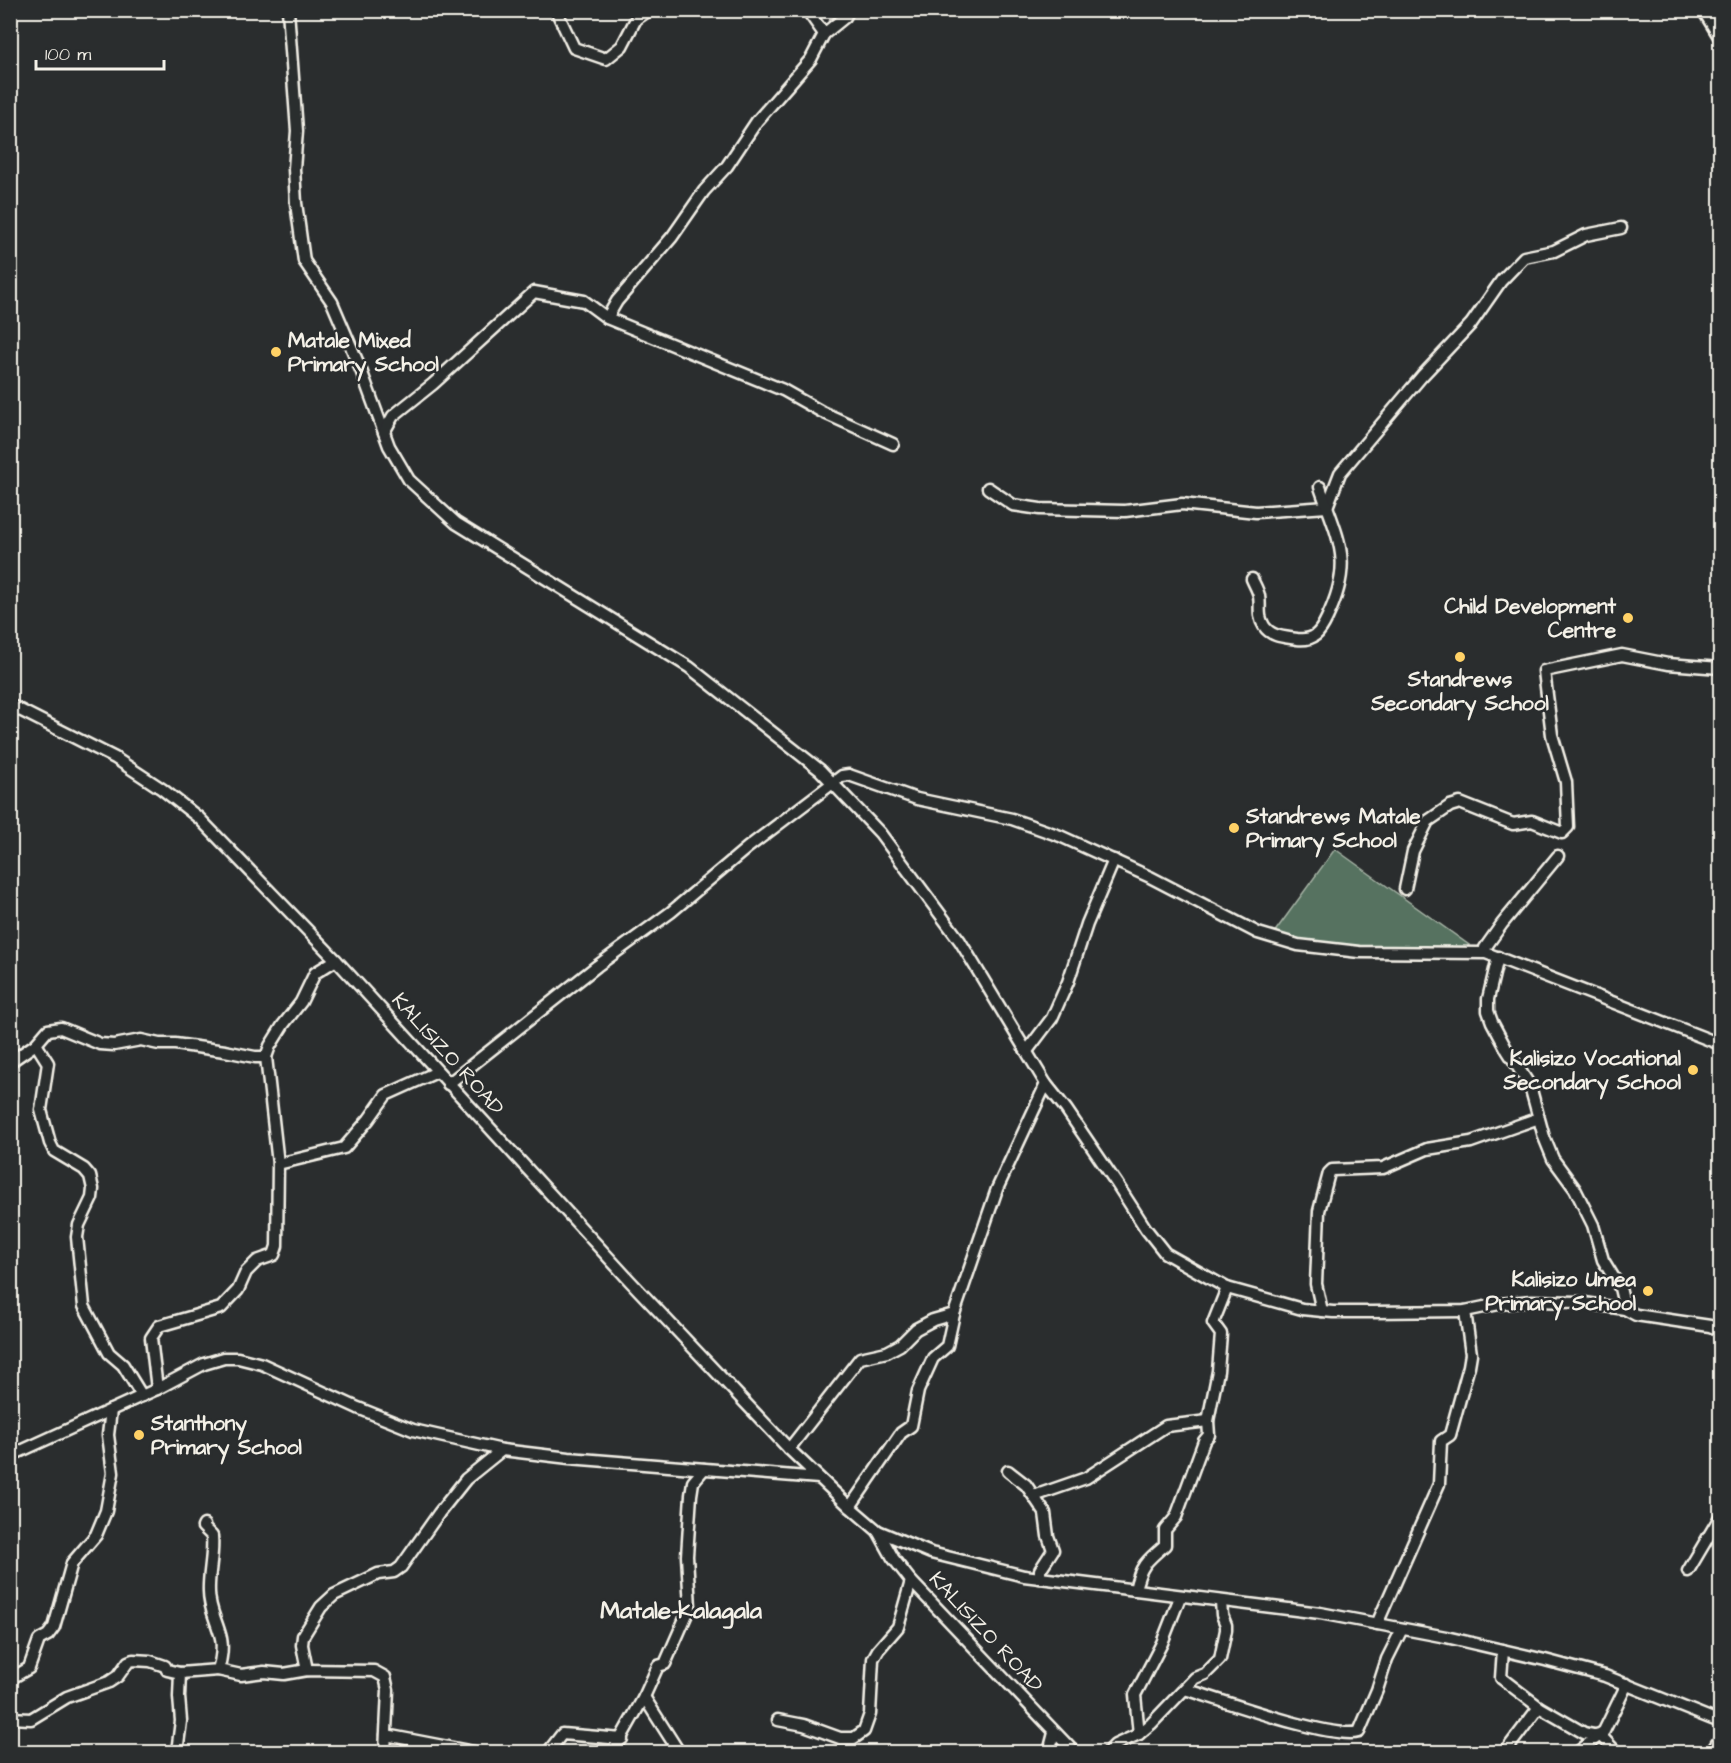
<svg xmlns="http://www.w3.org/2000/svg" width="1731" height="1763" font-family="'Architects Daughter',sans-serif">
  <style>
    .green { fill: #567261; stroke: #a5b2a4; stroke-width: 1.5 }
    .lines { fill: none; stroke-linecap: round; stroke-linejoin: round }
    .minor-casing { stroke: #f4f1e8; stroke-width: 15 }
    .highway-casing { stroke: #f4f1e8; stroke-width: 21 }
    .minor { stroke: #2a2d2e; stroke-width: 10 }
    .highway { stroke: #2a2d2e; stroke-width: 16 }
    .poi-dot { fill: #ffd166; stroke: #2a2d2e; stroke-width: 2 }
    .labels { text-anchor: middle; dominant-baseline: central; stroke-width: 5; stroke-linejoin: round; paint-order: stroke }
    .poi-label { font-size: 21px; font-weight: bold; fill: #f4f1e8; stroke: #2a2d2e; text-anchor: start }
    .street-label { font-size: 21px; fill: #f4f1e8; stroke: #2a2d2e }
    .quarter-label { font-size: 24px; font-weight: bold; fill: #f4f1e8; stroke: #2a2d2e }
  </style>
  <rect width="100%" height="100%" fill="#2a2d2e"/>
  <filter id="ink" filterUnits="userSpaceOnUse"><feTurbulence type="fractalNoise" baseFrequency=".0167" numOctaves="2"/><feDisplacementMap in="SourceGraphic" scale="12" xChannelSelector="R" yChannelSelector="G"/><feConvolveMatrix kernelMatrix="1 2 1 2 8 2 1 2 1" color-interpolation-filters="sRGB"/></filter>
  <g filter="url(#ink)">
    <path class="green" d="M1335,849l134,96 -3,4c-59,-1 -137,4 -192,-16z"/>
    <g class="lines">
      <defs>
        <g id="minor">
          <polyline points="288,10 297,131 294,169 296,203 304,261 332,302 361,370 389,446 409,480 456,523 689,667 820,770 880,833 960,941 1046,1084 1066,1109 1117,1184 1146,1229 1165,1253 1227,1288 1302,1309 1333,1312 1372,1312 1465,1311 1499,1304 1532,1301 1578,1302 1625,1309 1636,1315 1710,1326 1720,1330"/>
          <polyline points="556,10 574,48 606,59 622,46 636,19 649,10"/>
          <polyline points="807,10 824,34 845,17 849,10"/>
          <polyline points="1703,10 1720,38"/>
          <polyline points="607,318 617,301 672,237 704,191 727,166 757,121 811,59 824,34"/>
          <polyline points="384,432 393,416 433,384 534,292 584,301 607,318 783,390 822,412 893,444"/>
          <polyline points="988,488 1013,505 1040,509 1125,511 1182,504 1256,512 1327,507 1340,473 1422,376 1471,324 1501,281 1524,257 1554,251 1586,235 1621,228"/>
          <path d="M1252,579c2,5 6,11 7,17 2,11 -2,19 5,30 7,11 21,11 33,13 17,2 23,-6 30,-21 27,-56 12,-76 -7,-131"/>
          <polyline points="10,705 115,758 162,789 199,818 336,960 630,1281 789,1449 850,1507 878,1531 931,1553 1024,1576 1320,1613 1446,1637 1545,1660 1605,1676 1720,1722"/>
          <polyline points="1405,889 1413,851 1428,821 1450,806 1460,803 1513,824 1532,821 1562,833 1568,827 1566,782 1552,735 1544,671 1622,655 1668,664 1720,668"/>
          <polyline points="1485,948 1502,924 1558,856"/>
          <polyline points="1498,957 1488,999 1488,1011 1492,1022 1507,1050 1530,1086 1544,1137 1553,1159 1575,1189 1593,1225 1603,1260 1620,1288 1625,1309"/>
          <polyline points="36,1044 48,1063 41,1110 50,1143 54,1151 84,1169 90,1176 93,1189 92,1198 79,1225 77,1237 84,1306 109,1353 123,1365 142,1396"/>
          <polyline points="1027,1051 1052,1018 1068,982 1087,924 1114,860"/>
          <polyline points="266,1057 278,1164 344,1148 369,1119 386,1095 437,1072"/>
          <polyline points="10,1062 36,1044 48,1030 61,1028 100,1044 114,1045 141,1040 159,1044 175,1044 225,1051 255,1057 266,1057 270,1046 283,1025 301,1002 315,973 336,960"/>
          <polyline points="448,1084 597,966 671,912 747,848 842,776 849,775 917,799 1012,819 1060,836 1150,877 1258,933 1298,945 1359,952 1486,953 1720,1044"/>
          <polyline points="1322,1311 1316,1284 1319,1211 1329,1173 1332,1170 1383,1168 1427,1149 1471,1142 1539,1118"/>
          <polyline points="157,1389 151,1338 159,1326 221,1308 238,1290 246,1272 257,1261 274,1255 277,1246 278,1164"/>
          <polyline points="789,1449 860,1358 887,1352 900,1345 916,1329 933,1320 954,1314 997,1189 1046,1084"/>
          <polyline points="10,1456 157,1389 204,1364 224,1358 238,1358 262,1364 358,1408 413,1430 502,1450 569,1458 819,1478"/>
          <polyline points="1008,1471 1026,1485 1045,1513 1048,1536 1053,1550 1040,1570 1040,1578"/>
          <polyline points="1034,1496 1086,1478 1166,1426 1208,1421"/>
          <polyline points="850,1507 901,1433 911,1426 918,1391 933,1358 947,1346 954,1314"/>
          <polyline points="878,1531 893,1558 911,1581 1074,1752"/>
          <polyline points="1688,1571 1720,1517"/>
          <path d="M1135,1590c5,-24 11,-29 30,-45v-15l11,-13 28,-76 5,-6 -1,-14 10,-50 3,-37 -8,-11 14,-35"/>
          <polyline points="1377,1624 1439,1484 1441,1441 1450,1435 1469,1366 1471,1354 1465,1311"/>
          <path d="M1503,1650l-2,28 38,29 45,26c8,2 14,4 20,-2l23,-47"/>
          <polyline points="218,1670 241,1675 264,1672 284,1674 307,1670 374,1671 385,1677 388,1690 385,1752"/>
          <polyline points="307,1670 302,1645 303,1636 321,1607 334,1595 378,1574 394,1572 401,1567 439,1513 466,1479 502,1450"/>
          <polyline points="10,1679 29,1668 39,1640 48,1635 54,1627 72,1563 96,1535 106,1511 113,1473 108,1435 111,1410"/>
          <path d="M1185,1689c33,10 147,51 174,43l18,-42 10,-31 15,-30"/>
          <polyline points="644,1697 679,1752"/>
          <polyline points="10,1718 31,1719 67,1697 109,1682 118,1676 128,1662 133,1660 150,1661 165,1666 167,1670 180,1673"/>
          <polyline points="778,1720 804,1725 840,1738 854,1738 864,1731 870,1714 873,1659 878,1650 898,1627 911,1581"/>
          <polyline points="1139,1734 1135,1695 1162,1643 1180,1597"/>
          <polyline points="386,1735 474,1752"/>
          <path d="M177,1752l4,-31 -2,-24 1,-24 38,-3c3,-10 5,-22 3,-32 -4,-17 -12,-29 -12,-46 -1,-19 5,-37 3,-56l-9,-9 1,-2"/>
          <polyline points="548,1752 562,1734 622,1739"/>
          <polyline points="613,1752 644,1697 658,1666 665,1664 690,1607 687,1556 691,1495 693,1482 704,1469"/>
          <polyline points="1049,1752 1054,1733"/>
          <polyline points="1108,1752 1115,1745 1139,1734 1151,1724 1195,1678 1205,1674 1220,1659 1226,1630 1226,1625 1222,1615 1221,1602"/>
          <polyline points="1505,1752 1539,1707"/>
          <polyline points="1578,1752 1600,1735 1616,1752"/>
        </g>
        <polyline id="highway" points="1715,1752 1720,1744"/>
      </defs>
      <use href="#minor" class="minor-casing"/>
      <use href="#highway" class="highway-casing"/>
      <use href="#minor" class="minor"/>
      <use href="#highway" class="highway"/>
    </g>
  </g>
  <g class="poi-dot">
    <circle cx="276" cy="352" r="6"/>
    <circle cx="1628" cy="618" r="6"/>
    <circle cx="1460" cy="657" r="6"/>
    <circle cx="1234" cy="828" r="6"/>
    <circle cx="1693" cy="1070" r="6"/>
    <circle cx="1648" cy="1291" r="6"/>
    <circle cx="139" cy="1435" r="6"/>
  </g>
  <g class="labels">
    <g class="poi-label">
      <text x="288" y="340">Matale Mixed<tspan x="288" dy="24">Primary School</tspan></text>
      <text x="1616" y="606" text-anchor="end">Child Development<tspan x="1616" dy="24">Centre</tspan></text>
      <text x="1460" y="679" text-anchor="middle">Standrews<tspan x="1460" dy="24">Secondary School</tspan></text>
      <text x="1246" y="816">Standrews Matale<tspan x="1246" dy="24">Primary School</tspan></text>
      <text x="1681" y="1058" text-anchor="end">Kalisizo Vocational<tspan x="1681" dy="24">Secondary School</tspan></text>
      <text x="1636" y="1279" text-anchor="end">Kalisizo Umea<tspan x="1636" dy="24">Primary School</tspan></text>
      <text x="151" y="1423">Stanthony<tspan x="151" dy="24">Primary School</tspan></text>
    </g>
    <g class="street-label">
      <text transform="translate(448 1054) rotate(48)">KALISIZO ROAD</text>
      <text transform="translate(986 1632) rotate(47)">KALISIZO ROAD</text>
    </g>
    <g class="quarter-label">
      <text x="681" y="1611">Matale-kalagala</text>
    </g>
  </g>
  <rect width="1731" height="1763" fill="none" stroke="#2a2d2e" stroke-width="36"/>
  <rect x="18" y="18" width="1695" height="1727" fill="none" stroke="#f4f1e8" stroke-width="2" filter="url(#ink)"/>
  <path d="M36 60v9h128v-9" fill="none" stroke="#f4f1e8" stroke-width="3"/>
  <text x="45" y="60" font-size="18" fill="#f4f1e8" stroke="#2a2d2e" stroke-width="4.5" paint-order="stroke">100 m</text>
</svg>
